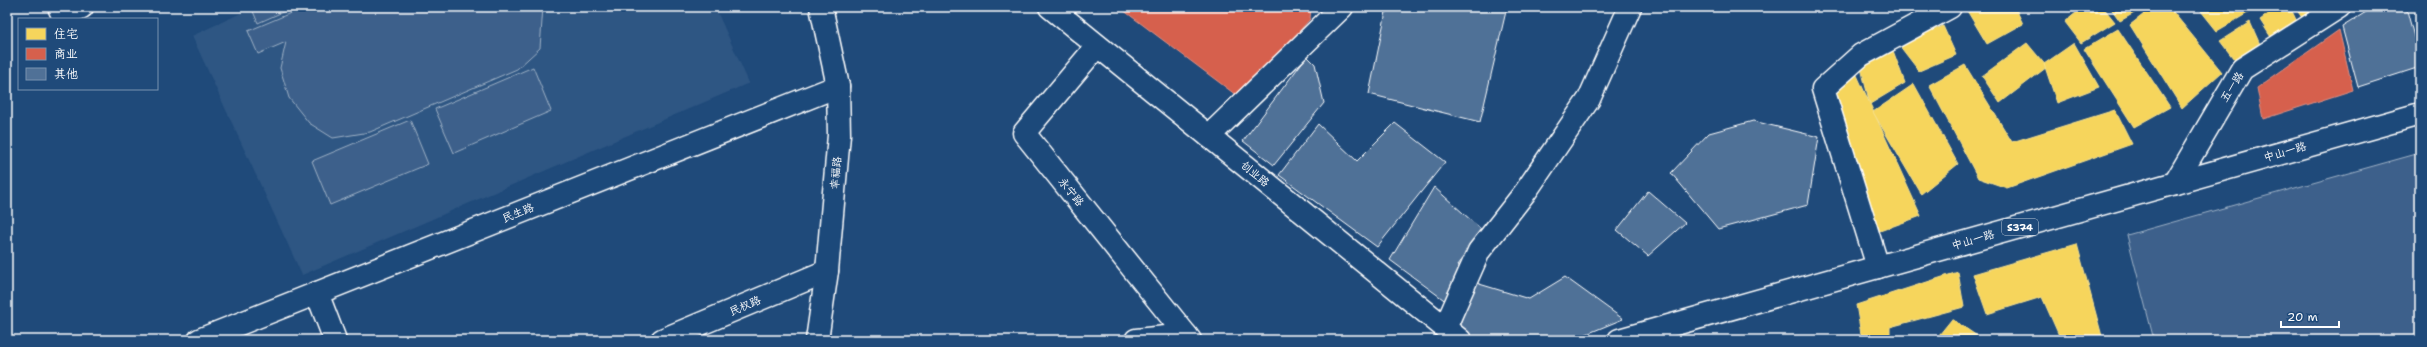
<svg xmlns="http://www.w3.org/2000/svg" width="2427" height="347" font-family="'Shantell Sans','LXGW WenKai TC',sans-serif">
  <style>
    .built { fill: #2e5683 }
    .green { fill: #3c618b; stroke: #9eb0c5 }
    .homes { fill: #f6d55c; stroke: #f9e28d }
    .shops { fill: #d6604d; stroke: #e29082 }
    .building { fill: #507197; stroke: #fff }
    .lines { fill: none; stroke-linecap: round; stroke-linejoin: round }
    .minor-casing { stroke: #fff; stroke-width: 25 }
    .major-casing { stroke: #fff; stroke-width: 25 }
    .minor { stroke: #1f4a7a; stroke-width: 22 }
    .major { stroke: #1f4a7a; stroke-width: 22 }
    .labels { text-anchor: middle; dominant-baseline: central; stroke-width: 4; stroke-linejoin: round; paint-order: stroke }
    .shield { fill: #1f4a7a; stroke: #bcc9d7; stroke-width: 1 }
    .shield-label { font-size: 10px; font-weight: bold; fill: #fff }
    .street-label { font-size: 11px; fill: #fff; stroke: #1f4a7a }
  </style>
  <rect width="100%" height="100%" fill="#1f4a7a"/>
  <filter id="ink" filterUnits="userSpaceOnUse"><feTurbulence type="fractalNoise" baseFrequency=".025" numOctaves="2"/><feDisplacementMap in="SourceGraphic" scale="8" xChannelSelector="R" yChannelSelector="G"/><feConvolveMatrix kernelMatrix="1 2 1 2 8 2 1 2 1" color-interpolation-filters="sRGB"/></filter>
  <g filter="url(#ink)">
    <polygon class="built" points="254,7 715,7 749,83 302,275 192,36"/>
    <g class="green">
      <polygon points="257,7 294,7 258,23 252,9"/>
      <polygon points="305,7 543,7 540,48 517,69 370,132 333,138 309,123 289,98 280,68 286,42 258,54 248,31"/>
      <polygon points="533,67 551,111 454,153 435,109"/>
      <polygon points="410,120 428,164 330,205 312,161"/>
      <polygon points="2420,153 2420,340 2154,340 2127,235"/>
    </g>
    <g class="homes">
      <polygon points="1970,7 2015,7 2023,24 1987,44 1966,9"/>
      <polygon points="2083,7 2103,7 2115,22 2081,43 2065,22"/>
      <polygon points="2110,7 2145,7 2120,21"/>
      <polygon points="2153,7 2169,7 2222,72 2182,108 2130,25"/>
      <polygon points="2207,7 2258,7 2217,31 2201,11"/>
      <polygon points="2278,7 2290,7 2299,26 2274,42 2260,20"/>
      <polygon points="2295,7 2339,7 2308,27"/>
      <polygon points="2250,22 2262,49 2240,67 2220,41"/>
      <polygon points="1943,26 1956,55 1919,71 1899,45"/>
      <polygon points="2118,29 2170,107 2134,127 2084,49"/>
      <polygon points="2027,43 2047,67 2000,103 1982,76"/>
      <polygon points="2074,43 2099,87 2057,103 2044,64"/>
      <polygon points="1892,48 1905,83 1870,104 1861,68"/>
      <polygon points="1965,65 2012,142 2115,110 2132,144 2007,188 1978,178 1929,85"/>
      <polygon points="1856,73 1921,216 1877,232 1832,91"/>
      <polygon points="1914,84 1958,164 1921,194 1873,112"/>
      <polygon points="2077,244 2103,340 2061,340 2042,297 1987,314 1973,274"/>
      <polygon points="1958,272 1964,307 1890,327 1890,340 1862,340 1856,305"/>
      <polygon points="1952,319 1983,340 1935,340"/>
    </g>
    <g class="shops">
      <polygon points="1119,7 1311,7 1310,19 1240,98"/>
      <polygon points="2339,30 2353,90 2263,119 2257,88"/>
    </g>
    <g class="building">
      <polygon points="1387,7 1507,7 1480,122 1369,94"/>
      <polygon points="2374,7 2406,7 2420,59 2420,67 2358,87 2342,27"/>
      <polygon points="2416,7 2420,7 2420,18"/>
      <polygon points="1307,56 1315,64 1324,103 1274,165 1243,141"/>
      <polygon points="1753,121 1819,137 1808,205 1718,229 1671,173 1709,133"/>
      <polygon points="1395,123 1445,162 1377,247 1279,175 1318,124 1357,161"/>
      <polygon points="1434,187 1483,231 1457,265 1465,279 1451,305 1390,260"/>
      <polygon points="1648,191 1685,223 1648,256 1617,230"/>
      <polygon points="1565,277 1623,319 1572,340 1463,340 1455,336 1476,283 1529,299"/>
    </g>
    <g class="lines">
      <defs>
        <g id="minor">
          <polyline points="59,7 63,16 82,7"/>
          <polyline points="1050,7 1460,340"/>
          <polyline points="1097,46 1024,133 1190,340"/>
          <polyline points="1209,136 1342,7"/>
          <polyline points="2175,183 2242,69 2339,7"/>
          <polyline points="1878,267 1823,89 1861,55 1950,7"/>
          <polyline points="317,293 335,340"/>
          <polyline points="1445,328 1479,251 1526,191 1589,99 1630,7"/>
          <polyline points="199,340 838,86"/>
          <polyline points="662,340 827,271"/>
          <polyline points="817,340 827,271 839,135 838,86 821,7"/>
          <polyline points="1136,340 1186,335"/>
        </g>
        <polyline id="major" points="1619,340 2420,114"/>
      </defs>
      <use href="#minor" class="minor-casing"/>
      <use href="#major" class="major-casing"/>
      <use href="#minor" class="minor"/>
      <use href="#major" class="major"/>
    </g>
  </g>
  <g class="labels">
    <rect class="shield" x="2002" y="219" width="36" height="16" rx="3"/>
    <g class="shield-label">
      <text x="2020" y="227">S374</text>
    </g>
    <g class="street-label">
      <text transform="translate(2232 87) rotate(-58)">五一路</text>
      <text transform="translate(2285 152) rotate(-16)">中山一路</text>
      <text transform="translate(836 173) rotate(-85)">幸福路</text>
      <text transform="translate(1255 174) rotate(39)">创业路</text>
      <text transform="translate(1071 192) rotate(51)">永宁路</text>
      <text transform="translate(518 213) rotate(-22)">民生路</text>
      <text transform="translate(1973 240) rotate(-16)">中山一路</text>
      <text transform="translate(745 306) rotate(-23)">民权路</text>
    </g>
  </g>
  <rect width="2427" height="347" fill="none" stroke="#1f4a7a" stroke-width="24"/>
  <rect x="12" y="12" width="2403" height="323" fill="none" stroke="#fff" stroke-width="1.5" filter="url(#ink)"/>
  <rect x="18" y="18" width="140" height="72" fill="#1f4a7a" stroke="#7992af"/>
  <rect x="26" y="28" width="20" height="12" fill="#f6d55c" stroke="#7992af"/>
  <text x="54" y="38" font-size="12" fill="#ffffff">住宅</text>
  <rect x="26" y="48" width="20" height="12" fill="#d6604d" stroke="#7992af"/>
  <text x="54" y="58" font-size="12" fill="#ffffff">商业</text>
  <rect x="26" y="68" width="20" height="12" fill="#507197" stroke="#7992af"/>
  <text x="54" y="78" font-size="12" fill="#ffffff">其他</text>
  <path d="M2281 321v6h58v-6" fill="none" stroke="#ffffff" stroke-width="2"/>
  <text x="2287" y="321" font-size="12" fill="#ffffff" stroke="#1f4a7a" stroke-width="3" paint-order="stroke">20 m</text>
</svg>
